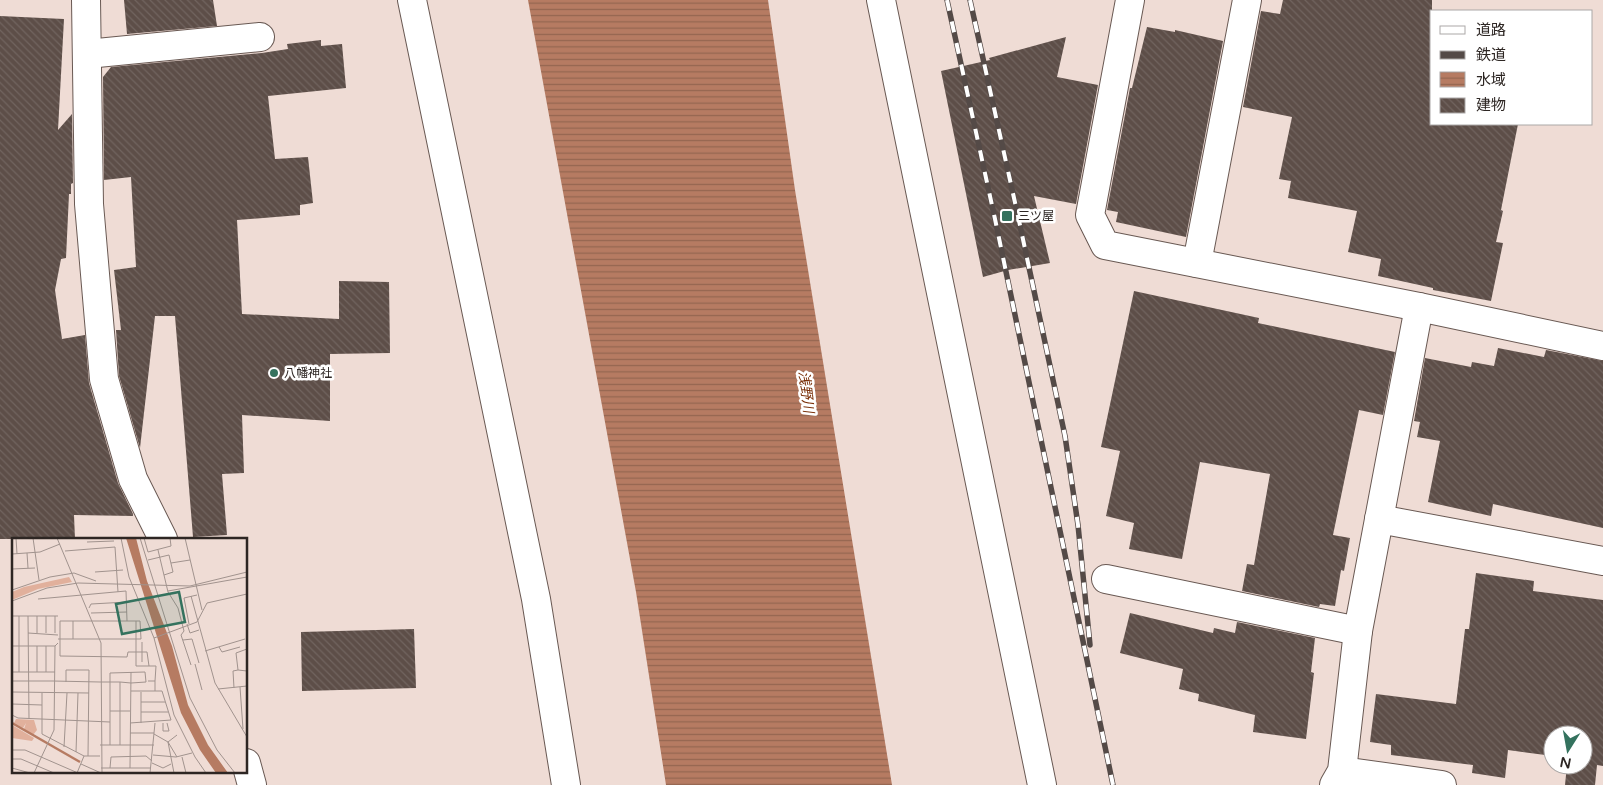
<svg xmlns="http://www.w3.org/2000/svg" width="1603" height="785" font-family="'Varela Round','Noto Sans JP',sans-serif">
  <style>
    .water { fill: url(#water-rules) }
    .building { fill: url(#building-back-hatch) }
    .lines { fill: none; stroke-linecap: round; stroke-linejoin: round }
    .minor-casing { stroke: #695953; stroke-width: 30 }
    .tertiary-casing { stroke: #695953; stroke-width: 30 }
    .minor { stroke: #fff; stroke-width: 28 }
    .tertiary { stroke: #fff; stroke-width: 28 }
    .rail-casing { stroke: #544a47; stroke-width: 5.5 }
    .rail { stroke: #fff; stroke-width: 4; stroke-dasharray: 11; stroke-linecap: butt }
    .poi-dot { fill: #34725e; stroke: #fff; stroke-width: 2 }
    .labels { text-anchor: middle; dominant-baseline: central; stroke-width: 5; stroke-linejoin: round; paint-order: stroke }
    .poi-label { font-size: 12px; fill: #2d2623; stroke: #fff; text-anchor: start }
    .water-label { font-size: 14px; font-style: italic; fill: #7a3009; stroke: #fff }
    .inset-river { fill: none; stroke: #b67b62; stroke-width: 2.5 }
    .inset-road { fill: none; stroke: #a1938e; stroke-width: 1 }
    .view { fill: #34725e; fill-opacity: 0.15; stroke: #34725e; stroke-width: 2.5 }
    .inset-edge { fill: none; stroke: #2d2623; stroke-width: 2.5 }
  </style>
  <defs>
    <pattern id="water-rules" width="6" height="5" patternUnits="userSpaceOnUse" patternTransform="scale(1.25)"><rect width="6" height="5" fill="#b67b62"/><path d="M0 2.5h6" fill="none" stroke="#946550"/></pattern>
    <pattern id="building-back-hatch" width="6" height="6" patternUnits="userSpaceOnUse" patternTransform="scale(1.25)"><rect width="6" height="6" fill="#5d4e48"/><path d="M-1 5l2 2M0 0l6 6M5-1l2 2" fill="none" stroke="#71645f"/></pattern>
  </defs>
  <rect width="100%" height="100%" fill="#efdcd5"/>
  <polygon class="water" points="528,0 768,0 795,190 892,785 666,785 636,592"/>
  <g class="building">
    <polygon points="124,0 213,0 217,26 127,34"/>
    <polygon points="1283,0 1432,0 1432,124 1518,124 1501,210 1503,211 1496,242 1503,243 1491,301 1433,290 1433,288 1378,276 1381,259 1348,252 1357,211 1288,198 1291,181 1279,179 1292,117 1243,107 1261,11 1280,14"/>
    <polygon points="0,16 64,19 58,130 72,114 73,183 71,184 71,194 69,194 66,258 61,259 55,290 62,339 85,335 89,383 118,483 133,514 133,516 74,515 75,539 0,539"/>
    <polygon points="1147,27 1175,32 1175,30 1223,41 1186,237 1116,222 1118,212 1107,210 1130,88 1132,88"/>
    <polygon points="1066,37 1057,77 1098,85 1076,204 1034,196 1050,263 1008,270 983,277 941,71 990,60 989,58"/>
    <polygon points="321,40 321,46 342,44 346,88 268,96 275,159 308,157 313,203 300,205 300,215 237,220 242,314 339,319 339,281 389,282 390,353 330,354 330,421 242,415 244,473 222,474 227,535 193,537 175,316 155,316 140,448 119,376 116,330 121,330 114,270 136,267 131,177 104,180 103,77 111,67 262,53 288,49 287,44"/>
    <polygon points="1134,291 1259,318 1258,323 1395,352 1383,415 1359,410 1333,535 1350,538 1344,571 1341,570 1335,606 1320,604 1319,607 1242,591 1247,564 1254,565 1270,474 1200,462 1182,559 1129,549 1134,523 1106,516 1120,451 1101,447"/>
    <polygon points="1498,348 1544,357 1546,350 1603,361 1603,528 1493,504 1491,516 1428,502 1440,441 1417,437 1420,422 1414,421 1425,358 1471,367 1472,362 1494,366"/>
    <polygon points="1476,573 1534,581 1533,591 1603,600 1603,766 1597,765 1595,785 1565,785 1567,765 1583,765 1583,735 1553,735 1553,756 1508,750 1505,778 1472,773 1473,765 1391,755 1391,745 1370,742 1376,694 1456,704 1465,629 1469,629"/>
    <polygon points="1130,613 1213,633 1214,628 1235,633 1237,622 1315,638 1311,672 1314,673 1306,739 1253,732 1255,715 1198,701 1199,694 1179,689 1183,669 1120,653"/>
    <polygon points="414,629 416,688 302,691 301,632"/>
  </g>
  <g class="lines">
    <defs>
      <g id="minor">
        <polyline points="86,0 89,204 104,379 133,479 163,539"/>
        <polyline points="412,0 536,599 566,785"/>
        <polyline points="1130,0 1090,215 1105,245 1419,307 1603,346"/>
        <polyline points="87,54 260,37"/>
        <polyline points="1197,263 1247,0"/>
        <polyline points="1379,519 1603,561"/>
        <polyline points="1106,579 1358,631"/>
        <polyline points="246,763 252,785"/>
        <polyline points="1342,771 1442,785"/>
        <polyline points="1334,785 1342,771 1358,631 1419,307"/>
      </g>
      <polyline id="tertiary" points="881,0 1042,785"/>
    </defs>
    <use href="#minor" class="minor-casing"/>
    <use href="#tertiary" class="tertiary-casing"/>
    <use href="#minor" class="minor"/>
    <use href="#tertiary" class="tertiary"/>
    <defs>
      <g id="rail">
        <polyline points="947,0 995,219 1113,785"/>
        <polyline points="970,0 1018,216 1065,436 1078,525 1090,645"/>
      </g>
    </defs>
    <use href="#rail" class="rail-casing"/>
    <use href="#rail" class="rail"/>
  </g>
  <g class="poi-dot">
    <rect x="1001" y="210" width="12" height="12" rx="2.5"/>
    <circle cx="274" cy="373" r="5"/>
  </g>
  <g class="labels">
    <g class="poi-label">
      <text x="1018" y="216">三ツ屋</text>
      <text x="284" y="373">八幡神社</text>
    </g>
    <g class="water-label">
      <text transform="translate(806 392) rotate(83)">浅野川</text>
    </g>
  </g>
  <g transform="translate(12 538)">
    <rect width="235" height="235" fill="#efdcd5"/>
    <path d="M57,39l3,5 -34,7 -26,11v-8l12,-5zM4,181l18,1 3,10 -4,5 -9,-6 2,-6 -3,5 -9,-5zM0,187l22,13 -2,3 -20,-3z" fill="#e1b09c"/>
    <path d="M114,0h10l11,43 25,65 16,59 20,40 20,28h-12l-16,-23 -19,-37z" fill="#b67b62"/>
    <path class="inset-river" d="M0,185l68,39"/>
    <path class="inset-road" d="M4,0l1,16M21,0l6,42M45,0l44,105 1,130M109,0l8,39 25,61 20,77 21,42 11,16M128,0l50,160 27,52 18,23M132,0l4,14 23,-6 -1,-8M173,0l17,72M75,4l27,-1M146,12l10,42 10,16 6,23 -3,4 10,30M53,13l50,-4 3,45M15,15l1,15M0,16l28,-2 20,-8M136,22l21,-5 4,17 -9,3M159,25l19,-3M0,31l23,-1M83,34l28,-2M62,35l22,8M66,45l112,3 57,-14M0,52l38,-13 24,-4M156,53l79,-14M179,58l24,87 32,54M26,61l88,-8 1,30M0,63l35,-13 31,-5M77,70l2,-4 36,-2M79,75l36,-1M0,78h46M7,78v56M16,78l1,103M25,78v17M124,83v18M175,86l3,9 9,-3M177,86l-5,-26 13,-3M16,95l30,2M34,95v-17M43,95v-17M142,100l43,-16 10,-19 40,-9M46,101h83l-1,-18h-80v35l67,1 1,-5h19l2,14M61,101v-18M124,101v27h20l-1,15M171,102l9,-1 7,24M130,104v20M0,108h43M25,108v26M207,109l3,5 18,-5M235,111l-11,4 2,17 9,1M193,113l40,-12M183,126l7,26M0,134h43M34,134v-26M0,143h41l47,1h20l11,1 15,-1 -1,-10 -35,1v72M136,143h7v10M54,144v-12h23l-1,86M228,149l3,42M222,150l-1,-17 5,-1M206,151l29,-3M0,154l77,1M30,155v41l42,22h16M129,164h24M0,166l30,1M98,173h20M129,174h27M0,177l6,3 92,4M118,185l41,-3 -9,-29h-31M129,185v-31M151,185v8h6l-2,-8M118,195h24M142,196l14,8 6,31M165,197l-9,7 9,15M88,207h54M108,207v-63M52,209l3,-54M0,212h13l53,23M64,214l2,-59M141,217l23,2 16,-4M170,219l4,16M0,221h9l33,14M140,225l11,5 8,-4M69,226l20,9M0,230l18,5M89,230h49M98,230l1,-11 35,-1 6,5M118,230l1,-96M22,235l20,-43 1,-84 3,-3M65,235l7,-17M138,235l5,-50"/>
    <path class="view" d="M167,54l6,30 -63,12 -6,-30z"/>
    <rect width="235" height="235" class="inset-edge"/>
  </g>
  <rect x="1430" y="10" width="162" height="115" fill="#ffffff" stroke="#aba8a7"/>
  <rect x="1440" y="26" width="25" height="8" fill="#ffffff" stroke="#aba8a7"/>
  <text x="1476" y="35" font-size="15" fill="#2d2623">道路</text>
  <rect x="1440" y="51" width="25" height="8" fill="#544a47" stroke="#aba8a7"/>
  <text x="1476" y="60" font-size="15" fill="#2d2623">鉄道</text>
  <rect x="1440" y="72" width="25" height="15" fill="url(#water-rules)" stroke="#aba8a7"/>
  <text x="1476" y="85" font-size="15" fill="#2d2623">水域</text>
  <rect x="1440" y="98" width="25" height="15" fill="url(#building-back-hatch)" stroke="#aba8a7"/>
  <text x="1476" y="110" font-size="15" fill="#2d2623">建物</text>
  <g transform="translate(1568 750) rotate(191)"><circle r="24" fill="#ffffff" stroke="#aba8a7"/>
  <path d="M0-4L9 19L0 12L-9 19Z" fill="#34725e"/>
  <text y="-8" font-size="14" font-weight="bold" text-anchor="middle" fill="#2d2623">N</text>
  </g>
</svg>
